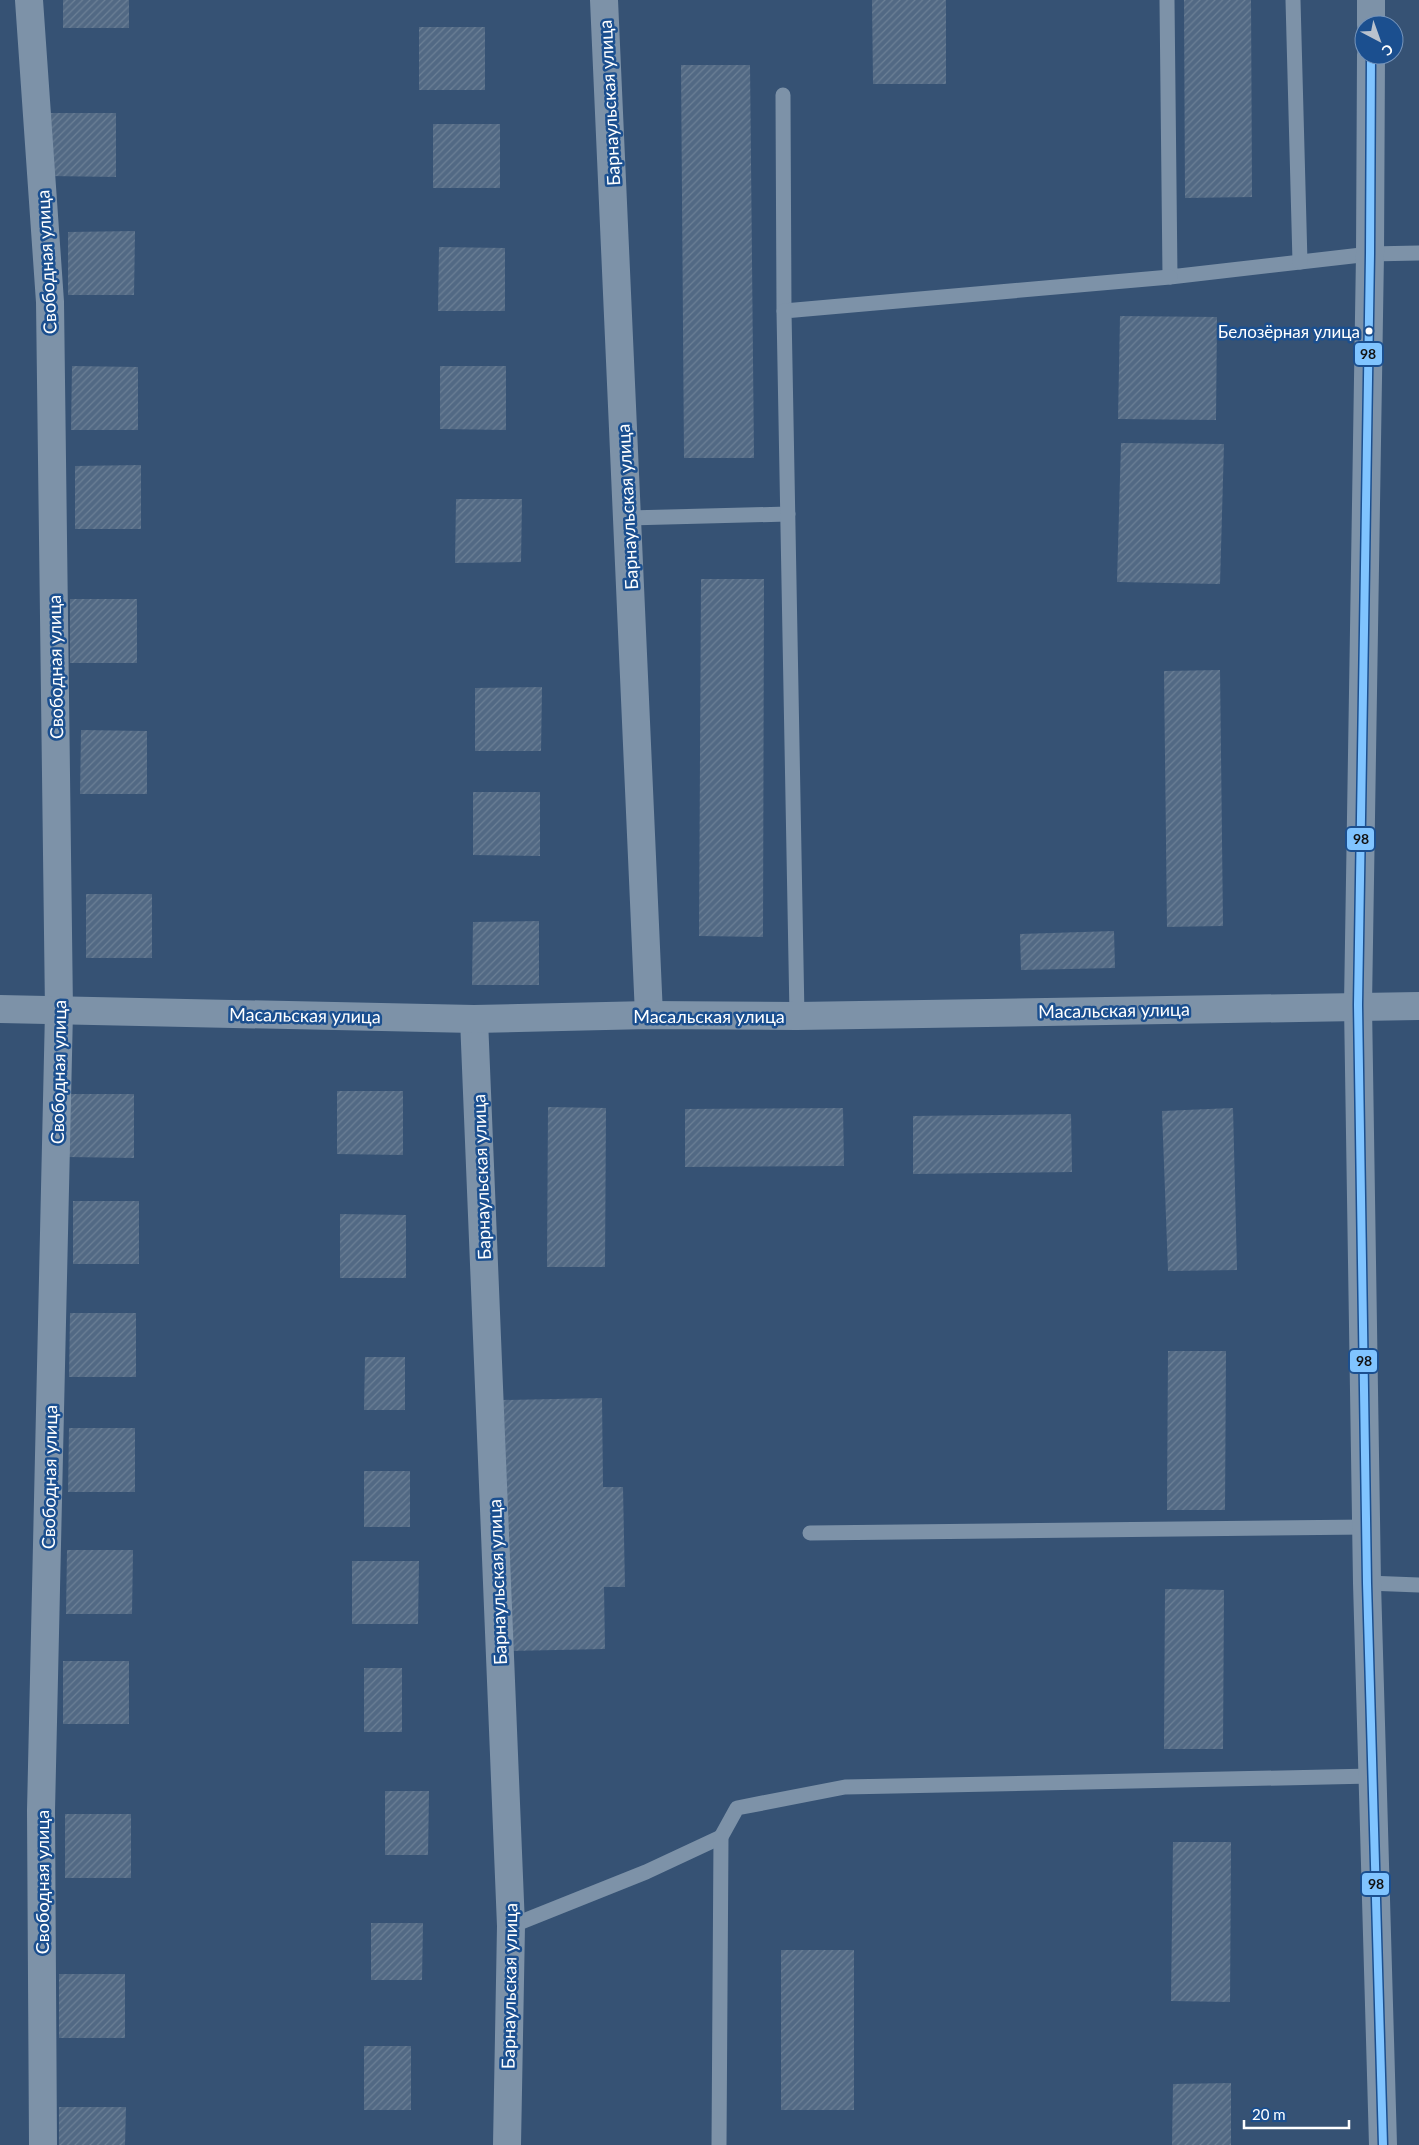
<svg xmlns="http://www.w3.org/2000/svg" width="1419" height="2145" font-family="Lato,sans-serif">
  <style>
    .building { fill: url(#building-hatch) }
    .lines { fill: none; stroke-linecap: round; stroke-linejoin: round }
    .service { stroke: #7d92a8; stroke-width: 15 }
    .minor { stroke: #7d92a8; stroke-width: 28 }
    .tertiary { stroke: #7d92a8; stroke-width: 28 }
    .bus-1-casing { stroke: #1b4f8f; stroke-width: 11 }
    .bus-1 { stroke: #80c4ff; stroke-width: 8 }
    .bus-dot { fill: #fff; stroke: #1b4f8f; stroke-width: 2 }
    .labels { text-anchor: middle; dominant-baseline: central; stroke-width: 5; stroke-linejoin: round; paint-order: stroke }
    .bus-label { font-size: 17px; fill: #fff; stroke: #1b4f8f; text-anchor: end }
    .street-label { font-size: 18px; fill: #fff; stroke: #1b4f8f }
    .line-badge { stroke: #1b4f8f; stroke-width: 2 }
    .pale-badge-label { font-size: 14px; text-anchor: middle; font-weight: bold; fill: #111 }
  </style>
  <defs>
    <pattern id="building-hatch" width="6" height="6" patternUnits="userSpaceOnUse" patternTransform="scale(1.25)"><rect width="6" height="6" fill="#526984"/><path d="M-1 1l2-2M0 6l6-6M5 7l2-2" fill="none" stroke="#6c8096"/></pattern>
  </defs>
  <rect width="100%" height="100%" fill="#365274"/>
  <g class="building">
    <rect x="63" y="0" width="66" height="28"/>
    <polygon points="872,0 946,0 946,84 873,84"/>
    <polygon points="1184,0 1251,0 1252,197 1185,198"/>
    <rect x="419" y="27" width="66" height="63"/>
    <polygon points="681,65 750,65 754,458 684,458"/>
    <polygon points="49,113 116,113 116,177 49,176"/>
    <rect x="433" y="124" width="67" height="64"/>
    <polygon points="135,231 134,295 68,295 68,232"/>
    <polygon points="439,247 505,248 505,311 438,311"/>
    <polygon points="1120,316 1217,317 1216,420 1118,419"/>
    <polygon points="72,366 138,367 138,430 71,430"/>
    <polygon points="440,366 506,366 506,430 440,429"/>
    <polygon points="1121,443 1224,444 1220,584 1117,582"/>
    <polygon points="141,465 141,529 75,529 75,466"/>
    <polygon points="456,499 522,499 521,562 455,563"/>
    <polygon points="701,579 764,579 763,937 699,936"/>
    <rect x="70" y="599" width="67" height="64"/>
    <polygon points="1220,670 1223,926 1167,927 1164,671"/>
    <polygon points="542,687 541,751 475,751 475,688"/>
    <polygon points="81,730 147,731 147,794 80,794"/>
    <polygon points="473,792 540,792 540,856 473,855"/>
    <rect x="86" y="894" width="66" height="64"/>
    <polygon points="539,921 539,985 472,985 473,922"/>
    <polygon points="1114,931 1115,968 1021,970 1020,934"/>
    <polygon points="337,1091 403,1091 403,1155 337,1154"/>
    <polygon points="68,1094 134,1094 134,1158 68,1157"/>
    <polygon points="548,1107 606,1108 605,1267 547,1267"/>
    <polygon points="843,1108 844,1166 685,1167 685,1109"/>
    <polygon points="1233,1108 1237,1270 1168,1271 1162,1111"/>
    <polygon points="1071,1114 1072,1172 913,1174 913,1116"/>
    <rect x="73" y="1201" width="66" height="63"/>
    <polygon points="340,1214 406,1215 406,1278 340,1278"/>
    <polygon points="70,1313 136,1313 136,1377 69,1377"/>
    <polygon points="1168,1351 1226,1351 1225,1510 1167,1510"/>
    <polygon points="365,1357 405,1357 405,1410 364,1410"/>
    <polygon points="602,1398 603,1487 623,1487 625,1587 604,1587 605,1649 506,1651 503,1400"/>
    <polygon points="69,1428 135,1428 135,1492 68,1492"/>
    <rect x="364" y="1471" width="46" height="56"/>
    <polygon points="67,1550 133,1550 132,1614 66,1614"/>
    <polygon points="352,1561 419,1561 418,1624 352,1624"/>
    <polygon points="1165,1589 1224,1590 1223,1749 1164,1749"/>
    <rect x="63" y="1661" width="66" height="63"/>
    <rect x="364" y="1668" width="38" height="64"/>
    <polygon points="385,1791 429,1791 428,1855 385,1855"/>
    <rect x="65" y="1814" width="66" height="64"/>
    <polygon points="1173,1842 1231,1842 1230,2002 1171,2001"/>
    <polygon points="371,1923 423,1923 422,1980 371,1980"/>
    <rect x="781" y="1950" width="73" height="160"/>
    <rect x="59" y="1974" width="66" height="64"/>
    <rect x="364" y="2046" width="47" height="64"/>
    <polygon points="1231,2083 1231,2145 1172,2145 1173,2084"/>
    <polygon points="59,2107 126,2107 125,2145 59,2145"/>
  </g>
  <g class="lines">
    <g class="service">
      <polyline points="1167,0 1170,277 1370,254 1419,253"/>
      <polyline points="1293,0 1300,262"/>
      <polyline points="783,95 784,311"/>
      <polyline points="628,518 788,514"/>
      <polyline points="797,1016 784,311 1170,277"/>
      <polyline points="810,1533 1368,1527"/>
      <polyline points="1367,1583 1419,1585"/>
      <polyline points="511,1926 646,1872 721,1837"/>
      <polyline points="719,2145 721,1837 737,1808 845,1787 1372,1776"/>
    </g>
    <g class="minor">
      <polyline points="29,0 50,302 59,1011 41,1811 43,2145"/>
      <polyline points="604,0 649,1015"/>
      <polyline points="1371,25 1371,0"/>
      <polyline points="1371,55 1370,254 1358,1005 1367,1583 1383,2145"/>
      <polyline points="474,1019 511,1926 507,2145"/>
    </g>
    <polyline class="tertiary" points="0,1009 474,1019 649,1015 797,1016 1419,1006"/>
    <defs>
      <polyline id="bus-1" points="1371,55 1370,254 1358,1005 1367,1583 1383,2145"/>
    </defs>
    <use href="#bus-1" class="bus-1-casing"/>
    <use href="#bus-1" class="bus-1"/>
  </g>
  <circle class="bus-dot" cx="1369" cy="331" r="4.5"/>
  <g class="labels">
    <g class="bus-label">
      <text x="1360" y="331">Белозёрная улица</text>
    </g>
    <g class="street-label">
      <text transform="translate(609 103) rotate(-93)">Барнаульская улица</text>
      <text transform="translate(46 262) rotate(-93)">Свободная улица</text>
      <text transform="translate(627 507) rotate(-93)">Барнаульская улица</text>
      <text transform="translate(55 667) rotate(-91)">Свободная улица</text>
      <text transform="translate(1114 1010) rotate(-1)">Масальская улица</text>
      <text transform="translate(305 1015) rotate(1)">Масальская улица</text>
      <text x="709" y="1016">Масальская улица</text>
      <text transform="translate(58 1072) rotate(-89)">Свободная улица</text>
      <text transform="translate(481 1177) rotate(-92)">Барнаульская улица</text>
      <text transform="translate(49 1477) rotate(-89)">Свободная улица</text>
      <text transform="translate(497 1582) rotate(-92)">Барнаульская улица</text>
      <text transform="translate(42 1882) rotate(-90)">Свободная улица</text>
      <text transform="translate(509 1986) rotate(-89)">Барнаульская улица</text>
    </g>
  </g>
  <g class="line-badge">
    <rect x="1354" y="342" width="29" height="24" rx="5" fill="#80c4ff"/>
    <rect x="1346" y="827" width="29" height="24" rx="5" fill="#80c4ff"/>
    <rect x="1349" y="1349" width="29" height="24" rx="5" fill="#80c4ff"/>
    <rect x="1361" y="1872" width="29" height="24" rx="5" fill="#80c4ff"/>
  </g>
  <g class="pale-badge-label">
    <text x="1368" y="359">98</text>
    <text x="1361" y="844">98</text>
    <text x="1364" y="1366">98</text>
    <text x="1376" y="1889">98</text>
  </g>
  <g transform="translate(1379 40) rotate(139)"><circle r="24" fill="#1b4f8f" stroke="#7695bc"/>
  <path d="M0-4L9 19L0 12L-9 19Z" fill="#b9c2ce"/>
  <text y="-8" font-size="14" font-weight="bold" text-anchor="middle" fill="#ffffff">С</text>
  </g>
  <path d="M1244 2120v8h105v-8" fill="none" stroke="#ffffff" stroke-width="2.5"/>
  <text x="1252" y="2120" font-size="15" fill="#ffffff" stroke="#1b4f8f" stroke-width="4" paint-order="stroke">20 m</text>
</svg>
